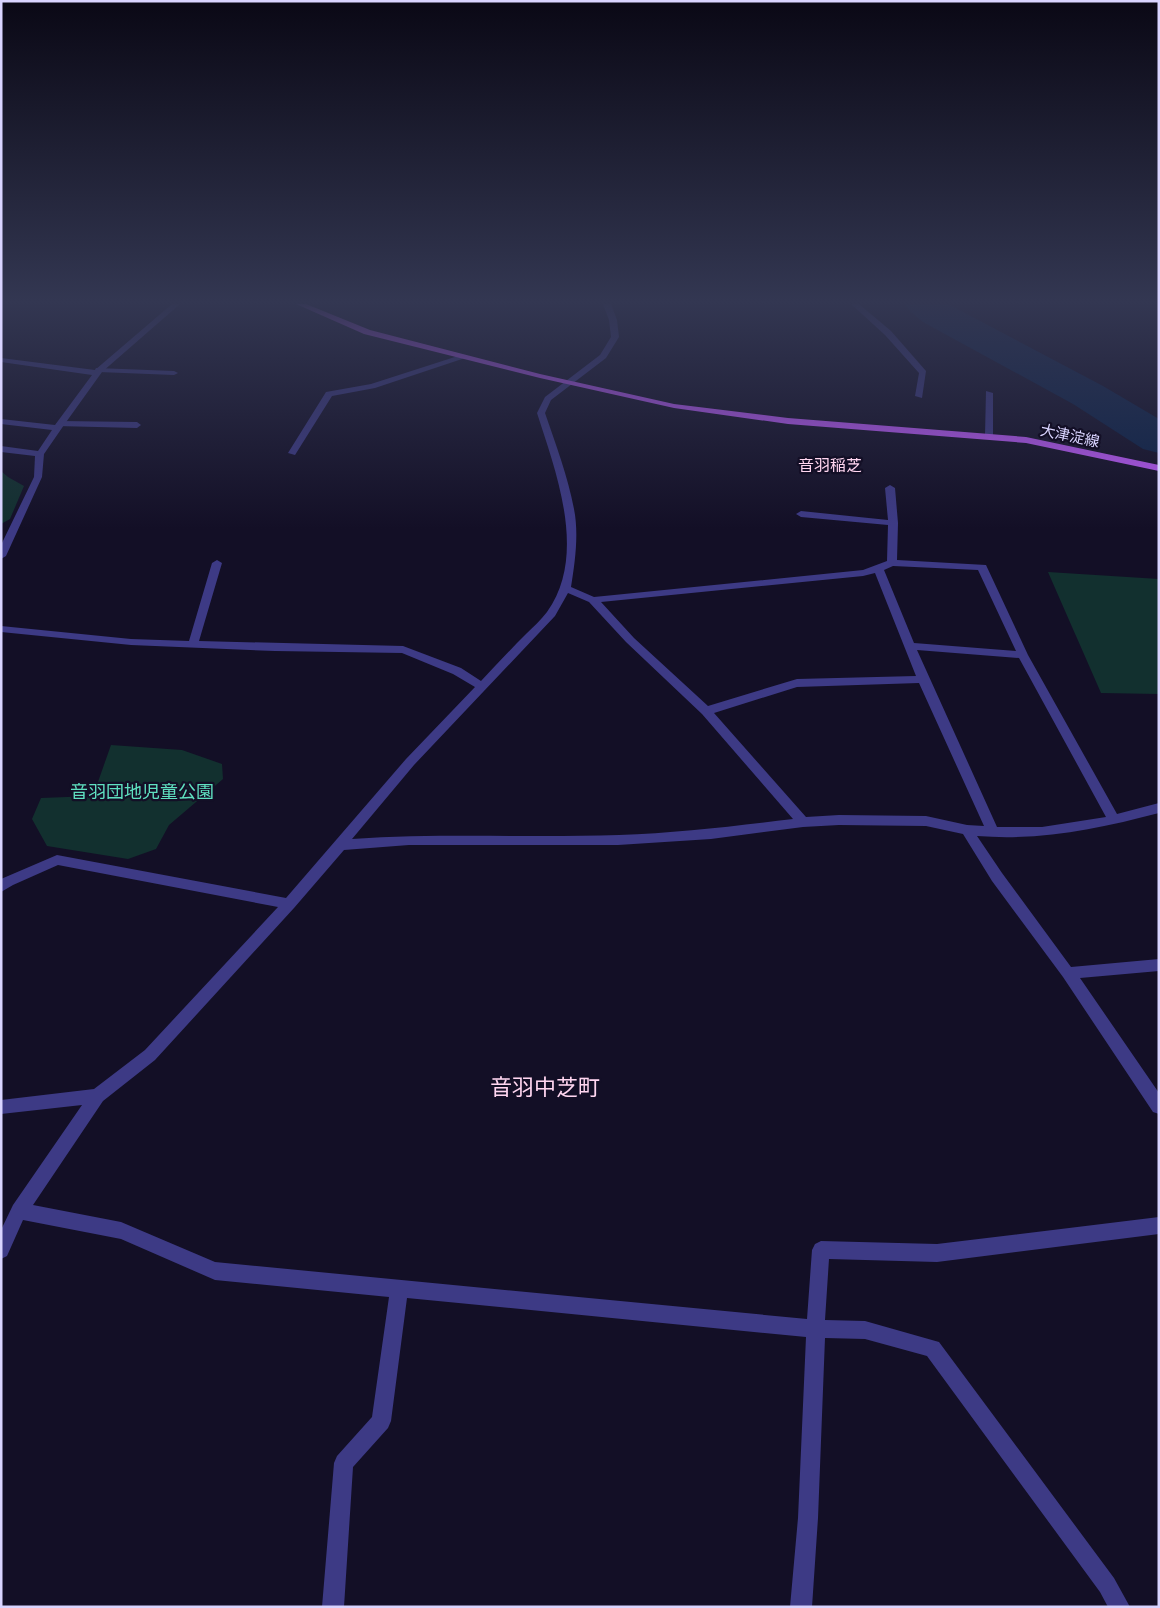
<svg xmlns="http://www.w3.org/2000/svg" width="1160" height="1608" font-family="'Golos Text','Noto Sans JP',sans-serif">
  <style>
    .green { fill: #12302f }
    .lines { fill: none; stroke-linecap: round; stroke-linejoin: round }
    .river { fill: #0c2248; fill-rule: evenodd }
    .lane { fill: #3d3a85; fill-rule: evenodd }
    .street { fill: #3d3a85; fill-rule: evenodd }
    .primary { fill: #c25bff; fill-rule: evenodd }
    .labels { text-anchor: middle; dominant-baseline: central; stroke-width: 4.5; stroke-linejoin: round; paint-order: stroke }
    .far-street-label { font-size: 15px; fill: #d9d4ff; stroke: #130f26 }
    .far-neighbourhood-label { font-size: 16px; fill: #ffd6f0; stroke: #130f26 }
    .park-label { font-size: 18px; fill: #5fe0c0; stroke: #130f26 }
    .near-neighbourhood-label { font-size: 22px; fill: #ffd6f0; stroke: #130f26 }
  </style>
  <rect width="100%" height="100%" fill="#130f26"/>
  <g class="green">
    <polygon points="1,471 8,477 24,486 10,519 1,524"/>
    <polygon points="1048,572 1159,579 1159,694 1101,693"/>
    <polygon points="111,745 182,750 222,764 223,779 169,825 156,849 128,859 47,846 32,819 41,798 93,796"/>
  </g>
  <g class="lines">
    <polygon class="river" points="905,304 948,304 1103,386 1159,419 1159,453 1143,449 1073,404 923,322 911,312"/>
    <g class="lane">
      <polygon points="96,368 174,371 178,373 174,375 99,372 95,370"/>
      <polygon points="986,391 993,393 993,436 989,439 985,436"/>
      <polygon points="60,421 137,422 141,425 137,428 57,426 56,424"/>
    </g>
    <g class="street">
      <polygon points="172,304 180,304 102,372 64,425 44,454 42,477 6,556 1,559 1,545 34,477 35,456 1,452 1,446 38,451 52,430 1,424 1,419 55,425 92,375 1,362 1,358 95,370"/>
      <path d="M603,304h8l6,16 2,17 -13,21 -55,42 -6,13c11,32 23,64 29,96 5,25 1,53 -3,78l23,10 269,-27 24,-9 1,-36 -87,-8 -5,-3 5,-3 87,9 -3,-32 5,-3 5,3 3,35 -1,37 89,5 42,90 89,159 42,-11v10c-61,16 -118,28 -182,23l25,37 69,94 88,-8v12l-79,7 79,115v21l-6,-2 -90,-135 -71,-96 -29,-47 -37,-8 -87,-1 -36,2 -92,12 -93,6h-209l-65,5 -50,58 -139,152 -52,41 -70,104 88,17 94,40 592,57 5,-69 3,-6 6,-3 116,3 222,-27v17l-222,28 -108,-3 -4,61 40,1 74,21 175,236 16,29h-22l-8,-15 -173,-236 -62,-17 -40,-1 -7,180 -6,89h-22l8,-89 8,-181 -399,-39 -16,123 -3,7 -35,39 -9,140h-22l12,-144 3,-7 35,-39 17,-120 -174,-17 -94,-41 -98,-19 -16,36 -6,3v-29l12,-25 69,-100 -81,9v-14l93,-11 51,-39 133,-143 -220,-42 -45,20 -12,7v-13l56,-24 229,43 120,-139 69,-72 -22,-13 -51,-21 -127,-2 -144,-6 -130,-13v-6l130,13 58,2 23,-78 5,-3 5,3 -23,78 204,5 58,22 20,13c15,-16 30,-32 45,-47 7,-7 15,-14 21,-22 41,-57 9,-140 -10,-199l8,-16 55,-42 11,-18 -2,-17zM893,566l85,4 38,81 -102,-8 -30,-73zM875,573l41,103 -119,3 -89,27 -74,-68 -33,-36 262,-26zM568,593l21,9 37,40 76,72 91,105c-58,7 -116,14 -174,16 -89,3 -178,-2 -267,4l62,-74 141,-149zM917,650l102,8 87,159 -64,10h-45zM919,683l65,143 -17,-1 -41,-9 -87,-1 -33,2 -92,-104 83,-26z"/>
      <polygon points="851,304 859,304 891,331 926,371 922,398 915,396 919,373 885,335"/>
      <polygon points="461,355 468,357 375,388 332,396 295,455 288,453 326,392 371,384"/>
    </g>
    <polygon class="primary" points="296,304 306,304 370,330 540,374 674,404 788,418 1026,437 1159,465 1159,471 1026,443 788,424 674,408 540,378 364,334"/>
  </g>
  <linearGradient id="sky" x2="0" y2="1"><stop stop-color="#0a0815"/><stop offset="0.57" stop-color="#333752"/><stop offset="1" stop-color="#333752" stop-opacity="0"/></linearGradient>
  <rect width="1160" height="529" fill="url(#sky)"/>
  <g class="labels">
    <g class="far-street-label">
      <text transform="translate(1070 435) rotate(12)">大津淀線</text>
    </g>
    <g class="far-neighbourhood-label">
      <text x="830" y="465">音羽稲芝</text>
    </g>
    <g class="park-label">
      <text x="142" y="791">音羽団地児童公園</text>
    </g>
    <g class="near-neighbourhood-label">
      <text x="545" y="1086">音羽中芝町</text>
    </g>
  </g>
  <rect width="1160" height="1608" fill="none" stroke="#d9d4ff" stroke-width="5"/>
</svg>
